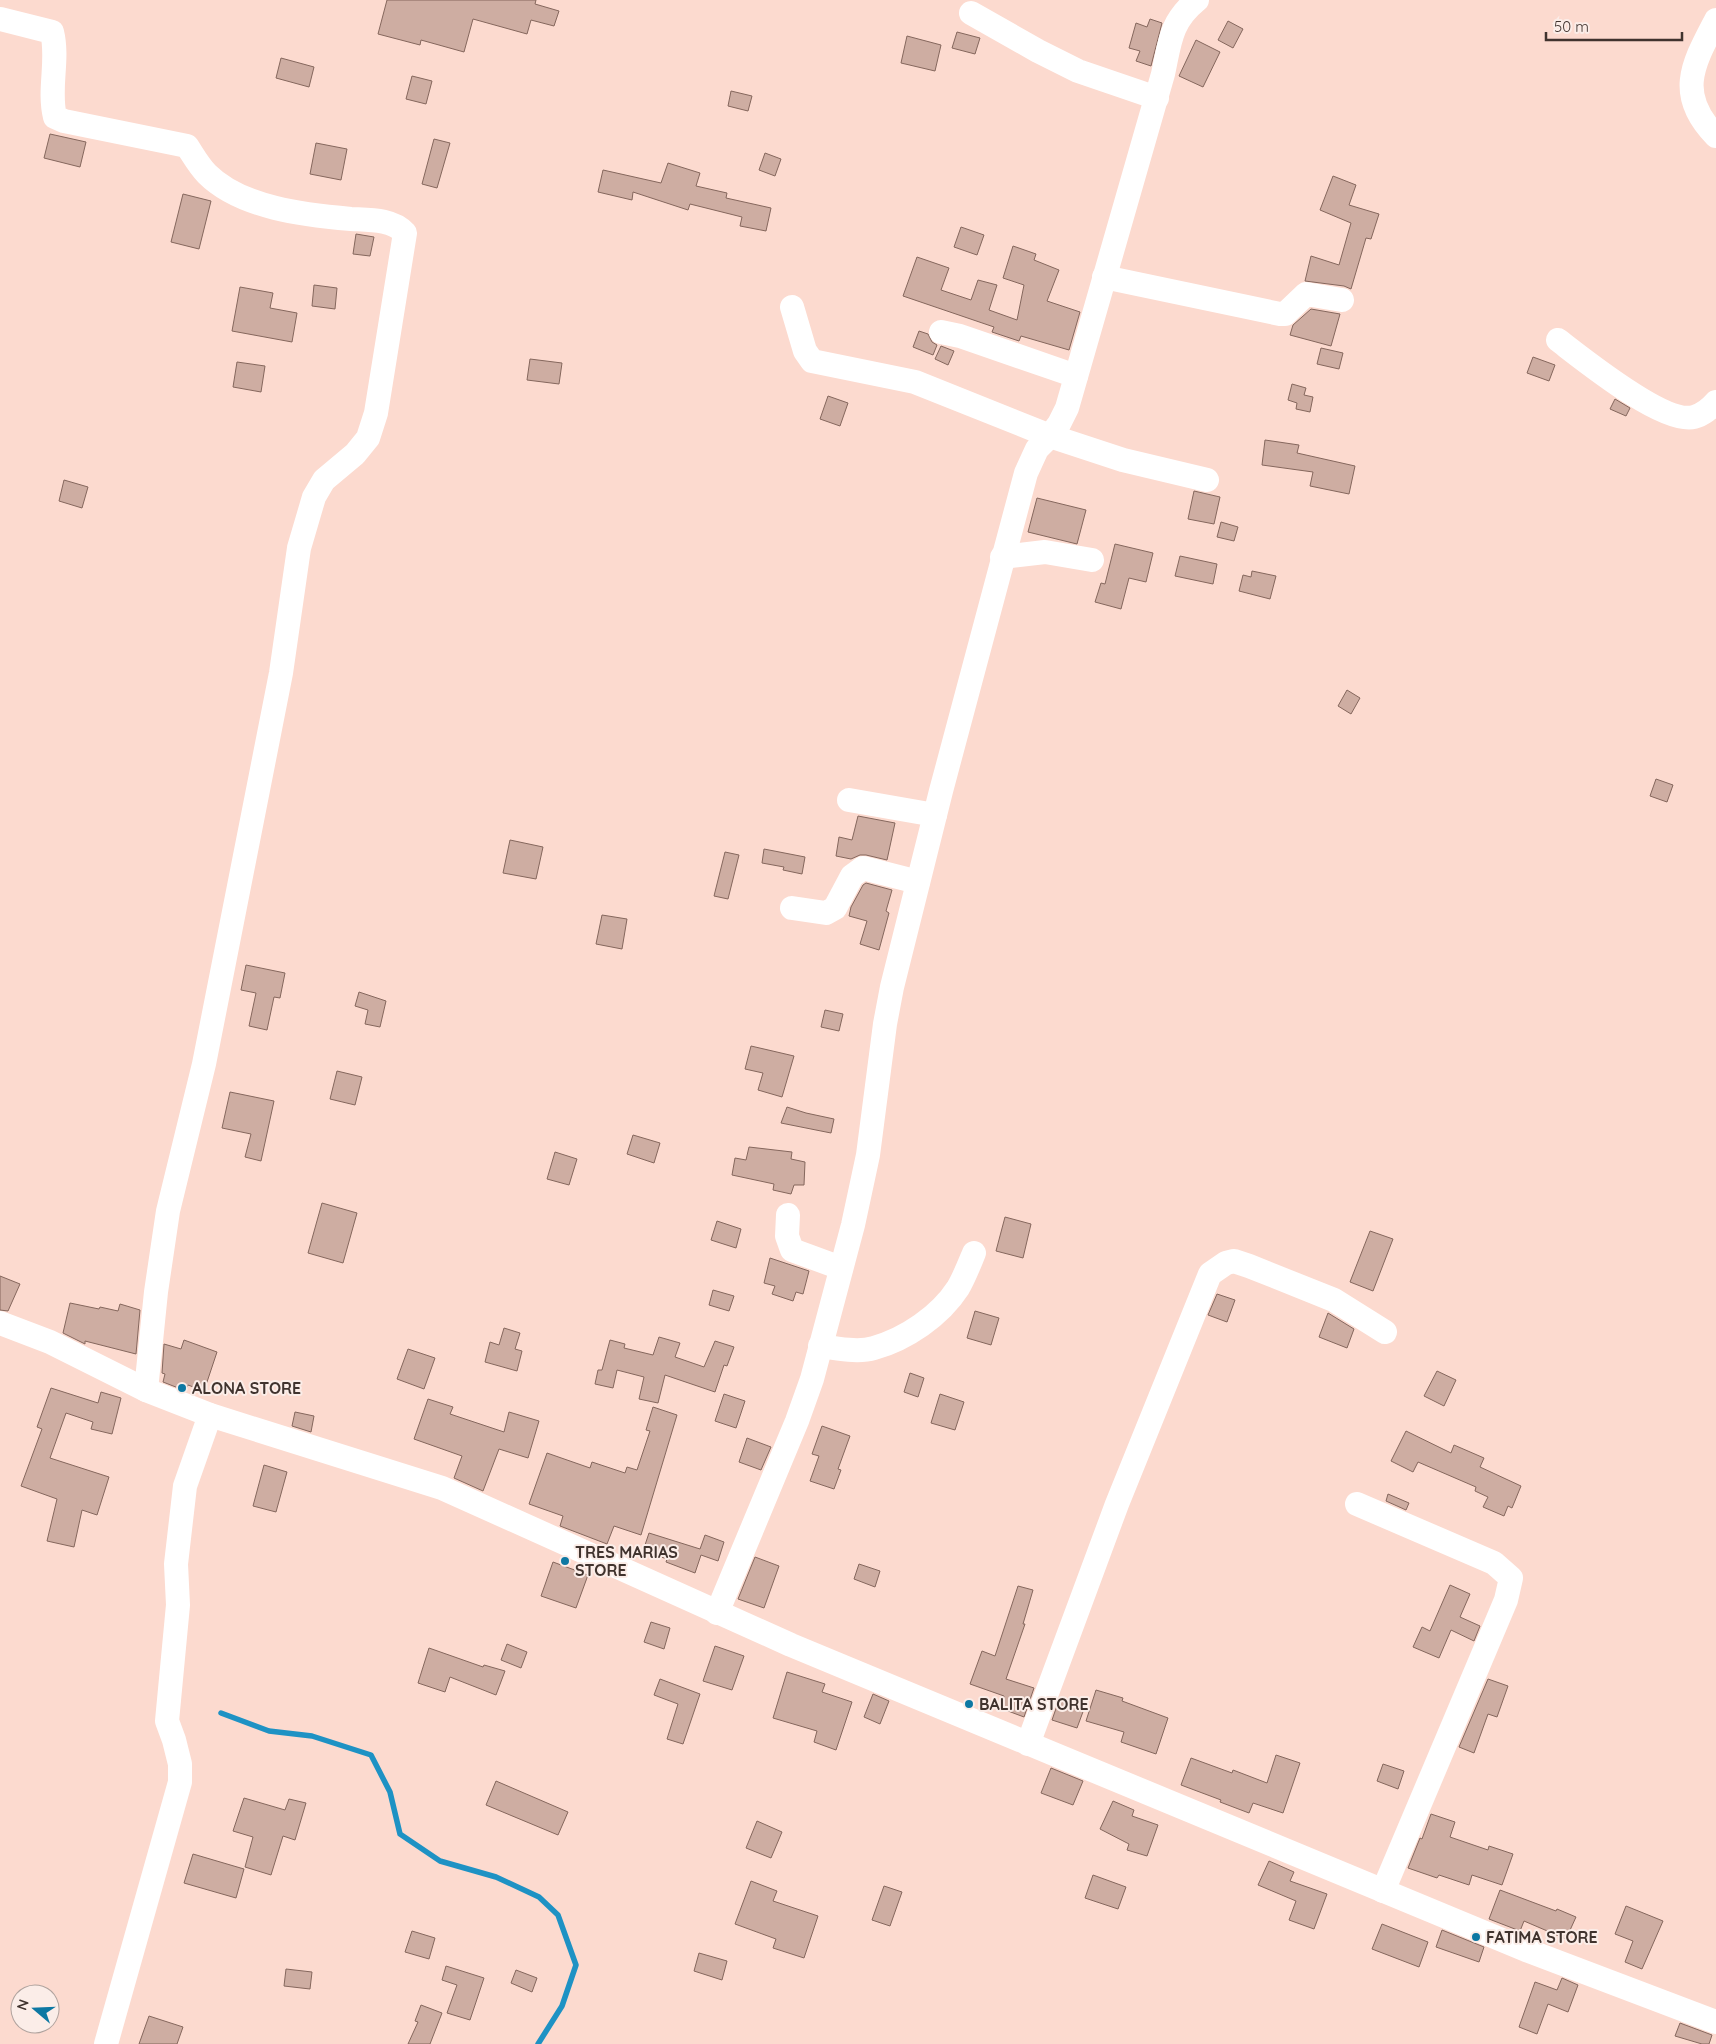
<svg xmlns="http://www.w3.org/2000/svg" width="1716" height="2044" font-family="Quicksand,sans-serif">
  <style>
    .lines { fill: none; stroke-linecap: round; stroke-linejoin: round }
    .stream { stroke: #1e92c4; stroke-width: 5.5 }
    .building { fill: #ceada2; stroke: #85675d }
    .minor { stroke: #fff; stroke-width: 24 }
    .poi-dot { fill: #0d78a3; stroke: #fbede8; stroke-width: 2 }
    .labels { text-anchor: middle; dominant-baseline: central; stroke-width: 4; stroke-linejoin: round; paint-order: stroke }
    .poi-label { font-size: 16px; font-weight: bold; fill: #40332e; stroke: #fbede8; text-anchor: start }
  </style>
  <rect width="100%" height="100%" fill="#fcdacf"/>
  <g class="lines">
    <polyline class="stream" points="221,1713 269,1731 312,1736 371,1755 390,1792 400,1834 440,1861 496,1877 539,1897 558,1915 576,1965 562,2006 538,2044"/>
  </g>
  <g class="building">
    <polygon points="387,0 536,0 535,4 559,11 554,26 531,20 527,34 473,19 464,52 421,40 420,45 378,34"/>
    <polygon points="1150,19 1162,23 1151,66 1136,61 1140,51 1129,48 1136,23 1147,27"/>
    <polygon points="1228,21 1243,29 1233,48 1218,40"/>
    <polygon points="957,32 980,38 975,54 952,48"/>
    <polygon points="907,36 941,45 935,71 901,63"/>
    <polygon points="1196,40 1220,52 1203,87 1179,76"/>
    <polygon points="281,58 314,67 309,87 276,78"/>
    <polygon points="412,76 432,81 426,104 406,99"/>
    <polygon points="731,91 752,96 748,111 728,106"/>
    <polygon points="50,134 86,142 80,167 44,158"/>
    <polygon points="434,139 450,143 437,188 422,184"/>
    <polygon points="316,143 347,149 341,180 310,174"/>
    <polygon points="765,153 781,159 775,176 759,170"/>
    <polygon points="668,163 700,173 696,186 727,193 726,198 771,208 766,231 740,226 742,217 690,204 688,210 633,192 632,200 598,192 603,170 661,183"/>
    <polygon points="1333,176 1356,185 1349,205 1379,214 1371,239 1366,238 1351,289 1344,286 1305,281 1311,256 1339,265 1351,223 1320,210"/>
    <polygon points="183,194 211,201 199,249 171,242"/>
    <polygon points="961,227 984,235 977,255 954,247"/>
    <polygon points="356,234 374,237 370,256 353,254"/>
    <polygon points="1013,246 1036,254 1034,260 1059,270 1047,301 1080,312 1069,350 1021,336 1019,341 992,332 994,327 903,296 917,257 949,268 941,290 971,300 978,280 997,285 989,310 1017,320 1024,285 1003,278"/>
    <polygon points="314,285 337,288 335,309 312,306"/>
    <polygon points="240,287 273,293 270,308 297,313 292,342 232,331"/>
    <polygon points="1311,309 1340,314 1331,346 1290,335 1293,325"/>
    <polygon points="919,331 928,334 932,342 937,345 933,355 913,347"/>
    <polygon points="941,346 954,351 948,365 935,359"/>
    <polygon points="1321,348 1343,353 1339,369 1317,364"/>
    <polygon points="1533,357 1555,365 1549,381 1527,373"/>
    <polygon points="530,359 562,363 559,384 527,380"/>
    <polygon points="237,362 265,366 261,392 233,387"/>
    <polygon points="1292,384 1306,388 1304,395 1313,397 1310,412 1296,409 1297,403 1288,400"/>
    <polygon points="828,396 848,403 840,426 820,419"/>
    <polygon points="1615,399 1630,408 1626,416 1610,409"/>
    <polygon points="1265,440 1299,445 1297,453 1355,466 1349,494 1310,486 1313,472 1262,465"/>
    <polygon points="64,480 88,487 82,508 59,501"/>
    <polygon points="1194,491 1220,497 1214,524 1188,519"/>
    <polygon points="1037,498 1086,510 1077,544 1028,532"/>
    <polygon points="1221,522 1238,527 1234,541 1217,537"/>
    <polygon points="1115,544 1153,553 1146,582 1129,578 1121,609 1095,602 1101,583 1105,584"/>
    <polygon points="1180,556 1217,564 1213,584 1175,576"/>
    <polygon points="1252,571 1276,576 1270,599 1239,591 1243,575 1251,577"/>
    <polygon points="1347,690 1360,698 1351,714 1338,706"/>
    <polygon points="1656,779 1673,785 1667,802 1650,796"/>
    <polygon points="858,816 895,823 887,860 866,855 860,855 851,859 836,856 839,837 852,840"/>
    <polygon points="510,840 543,847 536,879 503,873"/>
    <polygon points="764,849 805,857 802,874 783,870 784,867 762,863"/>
    <polygon points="725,852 739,855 728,899 714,896"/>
    <polygon points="866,883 892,890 886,911 889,913 879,950 860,944 867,921 849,916 851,907 863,885"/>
    <polygon points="602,915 627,919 622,949 596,944"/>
    <polygon points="246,965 285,973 280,998 274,997 267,1030 249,1026 256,993 241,990"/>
    <polygon points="359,992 386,1001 380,1027 365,1024 368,1010 355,1006"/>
    <polygon points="825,1010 843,1014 839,1031 821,1027"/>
    <polygon points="751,1046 794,1056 782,1097 758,1090 763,1073 745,1069"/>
    <polygon points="337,1071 362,1077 355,1105 330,1099"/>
    <polygon points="230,1092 274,1101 261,1161 245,1157 251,1134 222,1128"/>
    <polygon points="787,1107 806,1113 834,1119 831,1133 781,1123"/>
    <polygon points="633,1135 660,1143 654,1163 627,1154"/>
    <polygon points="749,1147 792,1152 791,1159 805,1162 804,1185 794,1185 791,1194 773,1190 774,1184 732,1175 735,1158 746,1160"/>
    <polygon points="555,1152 577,1159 569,1185 547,1179"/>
    <polygon points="322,1203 357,1213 343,1263 308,1253"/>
    <polygon points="1005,1217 1031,1224 1023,1258 996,1251"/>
    <polygon points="717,1221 741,1229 736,1248 711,1240"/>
    <polygon points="1370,1231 1393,1239 1373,1291 1350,1282"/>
    <polygon points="770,1258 809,1271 803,1294 796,1292 793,1301 772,1294 775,1286 764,1283"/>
    <polygon points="0,1276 20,1284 8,1311 0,1310"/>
    <polygon points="713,1290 734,1296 729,1311 709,1305"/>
    <polygon points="1217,1294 1235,1300 1227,1322 1208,1315"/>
    <polygon points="70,1303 99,1309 100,1307 118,1311 120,1304 140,1310 136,1354 85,1341 85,1344 63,1333"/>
    <polygon points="975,1311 999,1318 991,1345 967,1338"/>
    <polygon points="1328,1313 1354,1329 1347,1348 1319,1337"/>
    <polygon points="504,1328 520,1333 515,1349 522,1351 517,1371 485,1362 490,1342 499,1345"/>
    <polygon points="659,1337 680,1343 675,1357 704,1367 715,1341 734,1347 727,1366 724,1365 715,1392 665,1375 658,1403 639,1399 644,1377 617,1370 613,1388 595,1384 598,1370 602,1370 610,1340 625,1344 624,1348 653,1355"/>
    <polygon points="184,1340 217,1352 204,1391 188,1385 186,1391 163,1382 165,1374 162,1373 164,1344 181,1349"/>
    <polygon points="408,1349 435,1358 424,1389 397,1379"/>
    <polygon points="1437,1371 1456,1380 1444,1406 1424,1396"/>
    <polygon points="910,1373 924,1378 918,1397 904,1392"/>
    <polygon points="51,1388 98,1403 101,1392 121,1398 112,1434 91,1429 93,1422 66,1413 50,1458 109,1477 97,1515 82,1510 74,1547 47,1541 57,1499 21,1486 42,1429 37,1427"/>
    <polygon points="724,1394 745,1401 736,1428 715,1421"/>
    <polygon points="940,1394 964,1402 955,1430 931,1423"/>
    <polygon points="428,1399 453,1407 450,1414 504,1432 509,1412 539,1421 528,1458 499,1449 483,1491 454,1478 462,1456 414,1439"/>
    <polygon points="653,1407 677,1415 641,1535 614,1526 607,1544 560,1526 563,1516 529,1504 547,1453 590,1468 592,1462 625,1473 627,1467 637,1470 650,1431 646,1430"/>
    <polygon points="295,1412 314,1416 311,1432 292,1426"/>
    <polygon points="822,1426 850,1436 838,1469 841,1470 834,1489 810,1481 819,1456 812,1454"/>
    <polygon points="1406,1431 1451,1453 1454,1445 1484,1458 1480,1467 1521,1486 1512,1508 1508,1506 1504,1516 1483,1507 1488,1497 1475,1491 1476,1487 1418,1462 1413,1472 1391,1461"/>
    <polygon points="747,1438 771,1447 761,1470 739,1462"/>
    <polygon points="264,1465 287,1472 276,1512 253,1506"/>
    <polygon points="1388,1494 1409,1503 1406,1510 1386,1501"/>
    <polygon points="649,1533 700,1549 705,1535 724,1542 718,1561 701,1555 695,1573 666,1562 667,1559 643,1551"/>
    <polygon points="755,1557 779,1566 764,1608 738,1599"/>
    <polygon points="553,1562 588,1575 576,1608 541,1596"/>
    <polygon points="859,1564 880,1571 875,1587 854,1579"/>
    <polygon points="1450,1585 1470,1594 1460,1617 1480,1626 1474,1641 1451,1630 1439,1658 1413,1647 1422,1627 1430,1631"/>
    <polygon points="1018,1586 1033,1590 1023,1624 1025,1624 1006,1679 1034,1688 1024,1717 1000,1708 1004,1696 970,1684 982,1651 995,1656"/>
    <polygon points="651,1622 670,1628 664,1649 644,1642"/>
    <polygon points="507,1644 527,1652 521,1668 501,1660"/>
    <polygon points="715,1646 744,1656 732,1690 703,1681"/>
    <polygon points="429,1648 483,1667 484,1665 505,1671 496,1695 450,1677 445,1692 418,1683"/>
    <polygon points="787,1672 825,1684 822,1692 852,1702 836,1750 814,1742 817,1731 773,1718"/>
    <polygon points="660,1679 700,1694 683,1744 667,1739 678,1704 654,1695"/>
    <polygon points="1488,1679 1508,1686 1497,1717 1488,1714 1474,1753 1459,1747"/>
    <polygon points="1096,1690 1123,1698 1122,1701 1168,1718 1156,1754 1121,1742 1124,1732 1086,1721"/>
    <polygon points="873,1694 889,1701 880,1724 864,1717"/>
    <polygon points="1059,1700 1084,1709 1077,1728 1052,1720"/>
    <polygon points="1276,1755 1300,1763 1283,1813 1253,1803 1249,1813 1220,1802 1221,1800 1181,1785 1191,1758 1232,1773 1233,1770 1267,1783"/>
    <polygon points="1383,1764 1404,1771 1398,1789 1377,1781"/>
    <polygon points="1051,1768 1083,1781 1073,1805 1041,1793"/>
    <polygon points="496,1781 568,1812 558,1835 486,1805"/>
    <polygon points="244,1798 285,1810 289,1799 306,1803 295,1840 283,1836 271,1875 245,1867 253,1837 233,1831"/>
    <polygon points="1113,1801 1134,1810 1132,1816 1158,1825 1147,1856 1127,1850 1129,1844 1100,1829"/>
    <polygon points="1431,1814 1455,1822 1450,1837 1488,1850 1489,1846 1513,1854 1502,1885 1472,1875 1469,1885 1439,1875 1437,1878 1408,1868 1420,1838 1422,1839"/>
    <polygon points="757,1821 782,1832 771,1858 746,1848"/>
    <polygon points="193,1854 244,1869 236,1898 184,1883"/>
    <polygon points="1269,1861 1294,1872 1290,1881 1327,1894 1314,1929 1289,1920 1296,1901 1258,1885"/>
    <polygon points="1093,1875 1126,1887 1118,1909 1085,1898"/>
    <polygon points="751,1881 777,1891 773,1901 818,1916 804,1958 773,1948 776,1939 735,1924"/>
    <polygon points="884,1886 902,1892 890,1926 872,1920"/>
    <polygon points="1500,1890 1556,1911 1557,1909 1576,1917 1566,1939 1524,1921 1520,1931 1489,1919"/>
    <polygon points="1626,1906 1663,1921 1642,1969 1625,1962 1633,1941 1615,1934"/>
    <polygon points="1382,1924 1428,1942 1419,1967 1372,1949"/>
    <polygon points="1442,1930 1484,1947 1479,1962 1436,1947"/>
    <polygon points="412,1931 435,1938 429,1959 405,1952"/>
    <polygon points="699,1953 727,1961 722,1980 694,1971"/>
    <polygon points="446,1966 484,1978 470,2020 447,2013 457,1985 442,1980"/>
    <polygon points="286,1969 312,1972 310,1989 284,1986"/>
    <polygon points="516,1970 537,1978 532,1992 511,1983"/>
    <polygon points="1562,1978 1578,1985 1568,2012 1548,2004 1537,2034 1519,2027 1535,1982 1557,1990"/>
    <polygon points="421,2005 442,2013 430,2044 408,2044 418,2022 415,2021"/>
    <polygon points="149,2016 183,2027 177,2044 139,2044"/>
    <polygon points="1680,2023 1712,2035 1709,2044 1702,2044 1675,2036"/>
  </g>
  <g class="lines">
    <g class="minor">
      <polyline points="971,13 1038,51 1078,71 1157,98"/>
      <path d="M0,19l52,13c7,28 -4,57 3,85l9,4 123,25c6,9 12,20 20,28 34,34 98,41 144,45 19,1 41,0 54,14l-29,180 -8,25 -13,16 -31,26 -10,17 -15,51 -18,125 -77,391 -36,147 -12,81 -10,98"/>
      <path d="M1716,20c-23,44 -41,74 0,116"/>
      <polyline points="1104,277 1280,314 1285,314 1306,294 1342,300"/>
      <polyline points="792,307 805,351 812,361 915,382 1050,436 1123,460 1207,480"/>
      <polyline points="941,332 960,336 1076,376"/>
      <path d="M1558,340c25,19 106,85 136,77 8,-2 17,-9 22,-15"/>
      <polyline points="1002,557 1045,552 1092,560"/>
      <polyline points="849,800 935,815"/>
      <polyline points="792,908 826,913 835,908 852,876 863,868 918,882"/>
      <polyline points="788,1215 787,1236 792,1250 841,1268"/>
      <polyline points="0,1323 50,1342 146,1390 210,1415 442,1488 791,1645 1526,1950 1716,2022"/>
      <path d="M820,1346c17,2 37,7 54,2 32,-9 66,-32 84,-60 6,-10 11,-23 16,-35"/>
      <polyline points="1357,1504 1494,1563 1511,1578 1506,1600 1383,1891"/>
      <path d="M717,1613l80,-192 15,-42 41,-154 15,-70 17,-131 7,-37 49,-196 85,-318 11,-24 13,-13 9,-12 8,-16 96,-334c7,-32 7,-52 34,-74"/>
      <polyline points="1028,1744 1117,1504 1210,1274 1226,1263 1234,1261 1249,1266 1334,1300 1385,1332"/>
      <polyline points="106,2044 180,1782 180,1764 174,1740 167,1721 178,1605 176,1564 185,1486 210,1415"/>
    </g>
  </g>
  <g class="poi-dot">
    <circle cx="182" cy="1388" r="5"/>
    <circle cx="565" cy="1561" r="5"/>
    <circle cx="969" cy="1704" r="5"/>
    <circle cx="1476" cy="1937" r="5"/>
  </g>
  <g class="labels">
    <g class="poi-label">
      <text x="192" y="1388">ALONA STORE</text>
      <text x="575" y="1552">TRES MARIAS<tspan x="575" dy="18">STORE</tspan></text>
      <text x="979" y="1704">BALITA STORE</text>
      <text x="1486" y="1937">FATIMA STORE</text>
    </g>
  </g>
  <g transform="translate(35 2009) rotate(289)"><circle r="24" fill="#fbede8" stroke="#b0a39e"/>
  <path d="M0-4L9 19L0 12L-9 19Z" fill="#0d78a3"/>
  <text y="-8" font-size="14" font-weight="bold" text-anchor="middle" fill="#40332e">N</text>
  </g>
  <path d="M1546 32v8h136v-8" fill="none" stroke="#40332e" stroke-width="2.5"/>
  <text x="1554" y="32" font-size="15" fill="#40332e" stroke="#fbede8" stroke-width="4" paint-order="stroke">50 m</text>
</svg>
